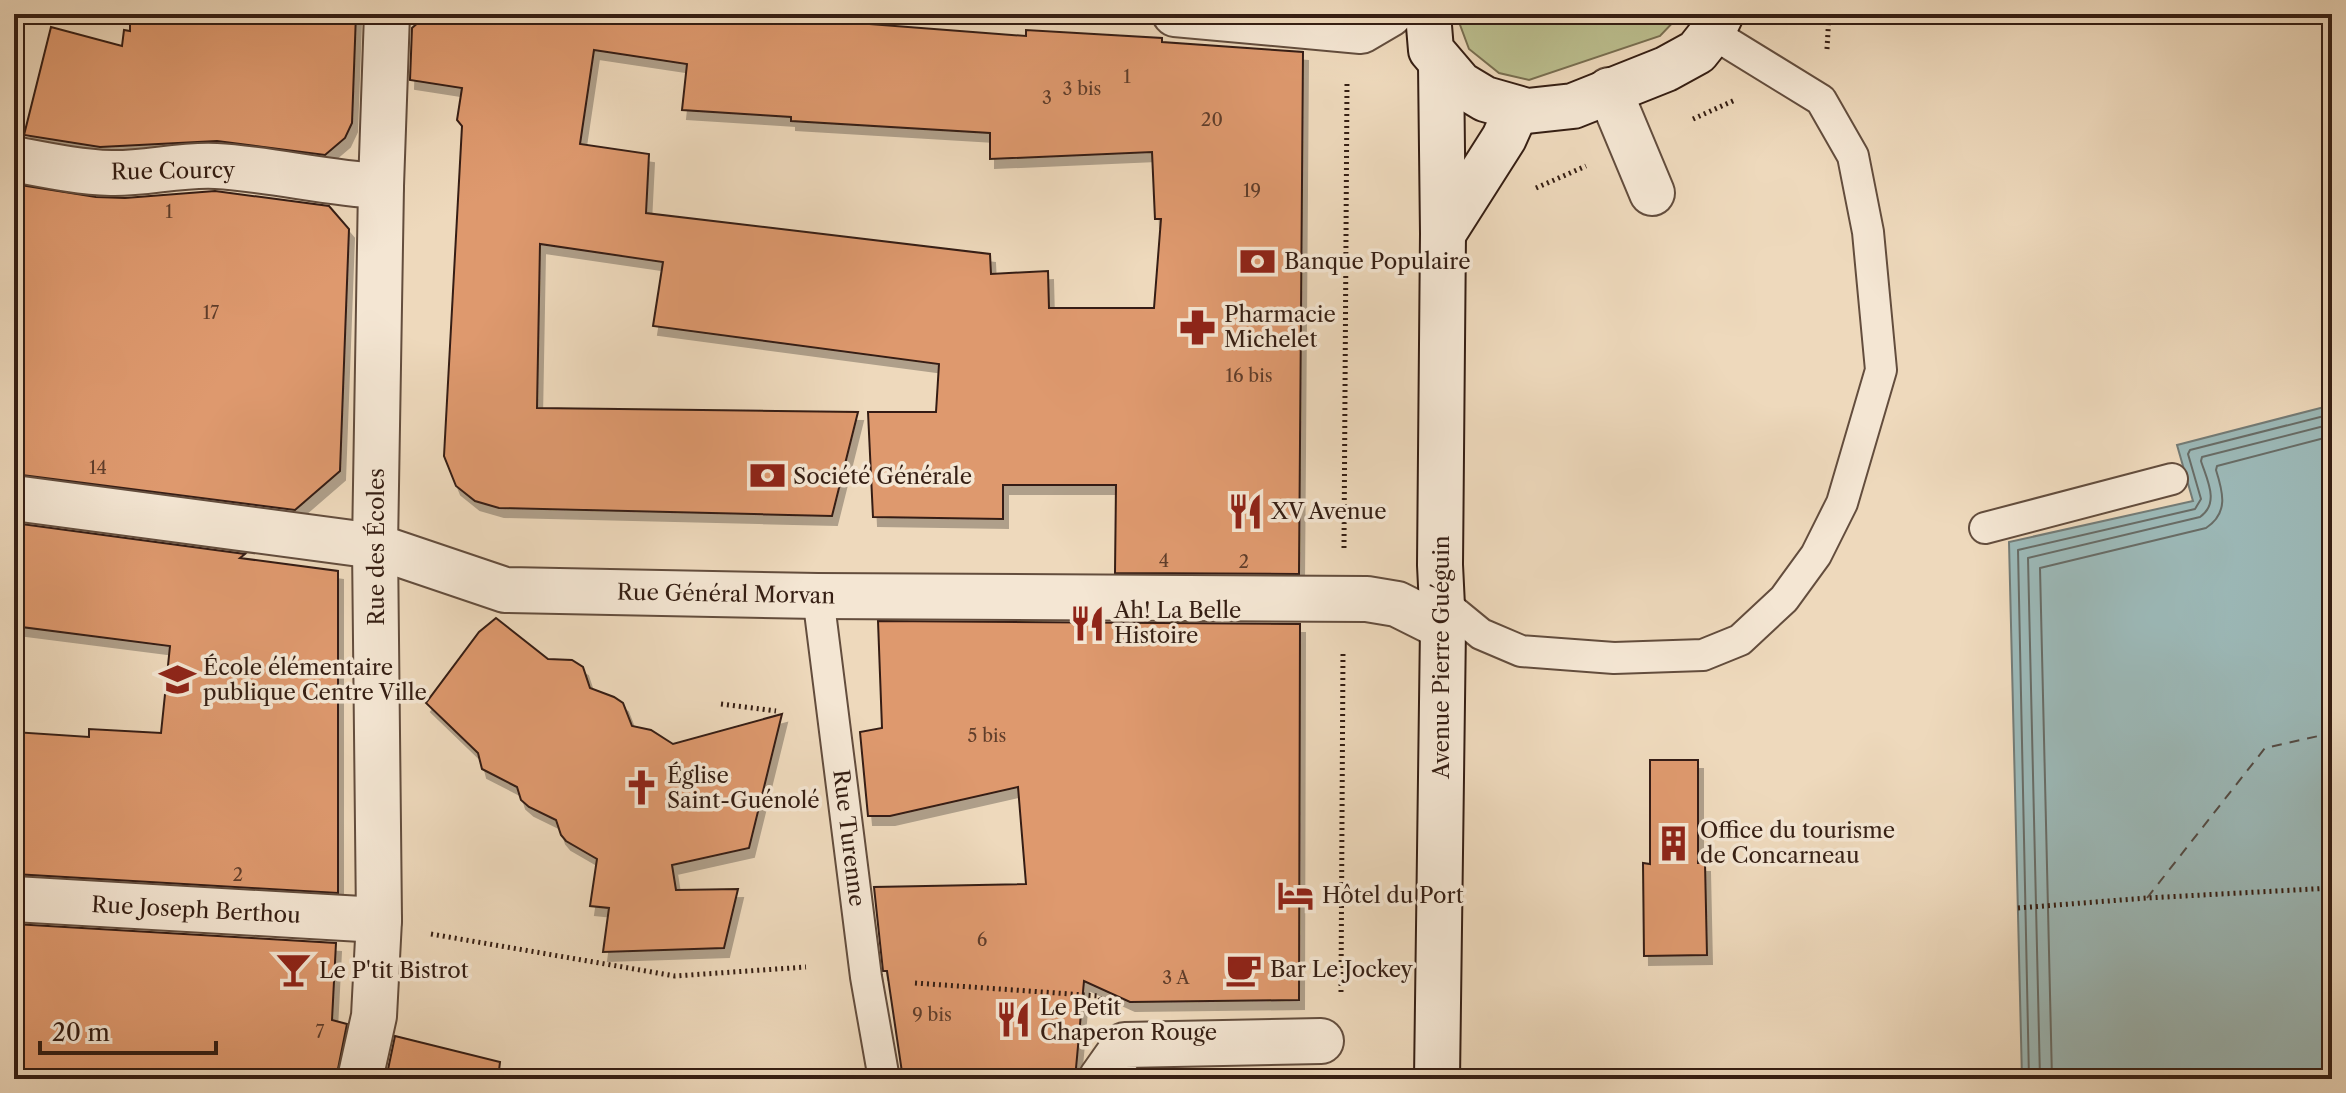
<svg xmlns="http://www.w3.org/2000/svg" width="2346" height="1093" font-family="'Libre Caslon Text',serif">
  <style>
    .green { fill: #bbbe8e; stroke: #786e50; stroke-width: 2 }
    .water { fill: #9cb9b8; stroke: #737b76; stroke-width: 2 }
    .lines { fill: none; stroke-linecap: round; stroke-linejoin: round }
    .shore { stroke: #686c66; stroke-width: 2 }
    .ferry { stroke: #544c45; stroke-width: 2; stroke-dasharray: 10 8; stroke-linecap: butt }
    .building { fill: #de996e; stroke: #351e13; stroke-width: 2; fill-rule: evenodd; filter: url(#shadow) }
    .service-casing { stroke: #634d3d; stroke-width: 34 }
    .pedestrian-casing { stroke: #634d3d; stroke-width: 48 }
    .minor-casing { stroke: #634d3d; stroke-width: 48 }
    .tertiary-casing { stroke: #634d3d; stroke-width: 48 }
    .secondary-casing { stroke: #351e13; stroke-width: 48 }
    .path { stroke: #351e13; stroke-width: 5; stroke-dasharray: 2 4; stroke-linecap: butt }
    .service { stroke: #f4e6d3; stroke-width: 30 }
    .pedestrian { stroke: #f4e6d3; stroke-width: 44 }
    .minor { stroke: #f4e6d3; stroke-width: 44 }
    .tertiary { stroke: #f4e6d3; stroke-width: 44 }
    .secondary { stroke: #f4e6d3; stroke-width: 44 }
    .labels { text-anchor: middle; dominant-baseline: central; stroke-width: 7; stroke-linejoin: round; paint-order: stroke }
    .number-label { font-size: 18px; fill: #5f3d2a }
    .street-label { font-size: 22px; fill: #351e13; stroke: #f4e6d3 }
    .poi-label { font-size: 22px; fill: #351e13; stroke: #f4e6d3; text-anchor: start }
  </style>
  <defs>
    <filter id="shadow"><feDropShadow dx="5" dy="9" stdDeviation="0" flood-color="#0004"/></filter>
  </defs>
  <rect width="100%" height="100%" fill="#eed9bc"/>
  <filter id="stains"><feTurbulence type="fractalNoise" baseFrequency=".0025" numOctaves="4"/><feColorMatrix values="0 0 0 0 .2 0 0 0 0 .09 0 0 0 0 .02 0 0 0 .5 -.17"/></filter>
  <radialGradient id="worn" r=".72"><stop offset=".6" stop-color="#630" stop-opacity="0"/><stop offset="1" stop-color="#630" stop-opacity=".3"/></radialGradient>
  <polygon class="green" points="1456,14 1681,14 1660,36 1529,80 1499,73 1469,49"/>
  <polygon class="water" points="2332,405 2332,1079 2022,1079 2009,542 2193,501 2177,445"/>
  <g class="lines">
    <g class="shore">
      <polyline points="2029,1079 2018,550 2195,509 2201,499 2188,454 2190,450 2332,414"/>
      <path d="M2040,1079l-12,-521 172,-41c20,-14 7,-37 1,-56l1,-4 130,-33"/>
      <path d="M2052,1079l-12,-511 166,-40c23,-15 17,-36 10,-58l1,-4 115,-30"/>
    </g>
    <polyline class="ferry" points="2147,898 2265,748 2332,733"/>
  </g>
  <g class="building">
    <polygon points="142,14 356,14 352,123 345,138 325,155 217,141 100,147 24,135 51,27 122,46 124,30 130,31 130,21 141,22"/>
    <path d="M428,14h311l287,22v-6l136,8v4l141,10 -4,522 -184,-1 1,-88h-113v34l-130,-2 -5,-105h68l3,-48 -286,-38 10,-64 -123,-18 -3,164 321,4 -26,104 -333,-8 -24,-7 -19,-15 -12,-30 18,-330 -5,-6 5,-32 -52,-8 2,-52zM594,50l93,14 -5,46 109,7v4l199,12v26l162,-7 3,67h6l-7,89h-105l-1,-37 -57,3 -1,-20 -344,-41 3,-59 -69,-10z"/>
    <polygon points="14,184 96,197 125,198 215,191 329,206 349,229 340,471 295,510 14,474"/>
    <polygon points="14,523 245,554 240,558 338,571 338,893 14,874 14,732 89,737 89,729 161,733 170,646 14,626"/>
    <polygon points="496,618 548,659 572,660 583,667 590,688 614,697 623,703 632,726 651,730 673,744 782,714 749,848 672,865 676,890 738,889 724,948 603,952 609,908 590,906 597,859 566,841 561,835 556,820 529,807 521,800 517,787 482,769 478,753 426,703 479,632"/>
    <polygon points="878,621 1300,624 1299,1000 1130,1002 1084,981 1075,1079 903,1079 887,971 883,971 874,887 1026,884 1018,787 890,816 868,816 860,732 882,728"/>
    <polygon points="1650,760 1698,760 1698,863 1705,863 1707,955 1644,956 1643,863 1650,864"/>
    <polygon points="14,924 336,943 332,1020 347,1024 336,1079 14,1079"/>
    <polygon points="395,1036 500,1062 498,1079 386,1079"/>
  </g>
  <g class="lines">
    <defs>
      <g id="service">
        <polyline points="1985,528 2172,479"/>
        <polyline points="818,596 866,977 884,1079"/>
        <polyline points="1442,602 1481,634 1521,651 1614,658 1703,655 1740,640 1784,599 1816,555 1842,503 1881,370 1868,232 1853,156 1821,100 1712,33"/>
      </g>
      <polyline id="pedestrian" points="1101,1079 1125,1045 1321,1041"/>
      <g id="minor">
        <polyline points="1609,90 1652,193"/>
        <path d="M14,159c32,6 64,13 97,14 34,1 69,-9 105,-7 55,3 109,17 165,20"/>
        <polyline points="14,498 375,546 505,590 818,596 1367,599 1397,604 1443,627"/>
        <polyline points="14,899 379,920"/>
        <polyline points="360,1079 374,1016 379,920 375,546 381,186 387,14"/>
      </g>
      <polyline id="tertiary" points="1175,14 1361,31 1390,14"/>
      <g id="secondary">
        <polyline points="1428,14 1431,50 1460,84 1485,99 1527,111 1573,106 1666,69 1697,52 1712,33 1721,14"/>
        <polyline points="1443,234 1504,138 1517,109"/>
        <polyline points="1437,1079 1443,627 1440,565 1443,234 1441,65"/>
      </g>
    </defs>
    <use href="#service" class="service-casing"/>
    <use href="#pedestrian" class="pedestrian-casing"/>
    <use href="#minor" class="minor-casing"/>
    <use href="#tertiary" class="tertiary-casing"/>
    <use href="#secondary" class="secondary-casing"/>
    <g class="path">
      <polyline points="1827,49 1829,14"/>
      <polyline points="1693,119 1735,100"/>
      <polyline points="1536,188 1586,166"/>
      <polyline points="1344,548 1347,82"/>
      <polyline points="721,704 776,711"/>
      <polyline points="2018,908 2147,898 2332,888"/>
      <polyline points="431,934 675,976 806,967"/>
      <polyline points="915,983 1099,996 1102,1001"/>
      <polyline points="1341,992 1343,650"/>
    </g>
    <use href="#service" class="service"/>
    <use href="#pedestrian" class="pedestrian"/>
    <use href="#minor" class="minor"/>
    <use href="#tertiary" class="tertiary"/>
    <use href="#secondary" class="secondary"/>
  </g>
  <defs>
    <symbol id="bank-bare" viewBox="-9 -9 18 18"><path d="M-6-4H6V4H-6ZM0-2.3a2.3 2.3 0 1 0 0 4.6a2.3 2.3 0 1 0 0-4.6Z" fill="#8f2418" stroke="#f4e6d3" stroke-width="2.5" paint-order="stroke"/></symbol>
    <symbol id="pharmacy-bare" viewBox="-9 -9 18 18"><path d="M-2-6h4v4h4v4h-4v4h-4v-4h-4v-4h4Z" fill="#8f2418" stroke="#f4e6d3" stroke-width="2.5" paint-order="stroke"/></symbol>
    <symbol id="restaurant-bare" viewBox="-9 -9 18 18"><path d="M-5-6h1v4h1v-4h1v4h1v-4h1v5L-1.5 .5V6h-2V.5L-5-1ZM5-6V6H3V1.5H1.5Q1.5-4 5-6Z" fill="#8f2418" stroke="#f4e6d3" stroke-width="2.5" paint-order="stroke"/></symbol>
    <symbol id="school-bare" viewBox="-9 -9 18 18"><path d="M0-5L7-2L0 1L-7-2ZM-4 1L0 2.5L4 1V4Q0 6-4 4Z" fill="#8f2418" stroke="#f4e6d3" stroke-width="2.5" paint-order="stroke"/></symbol>
    <symbol id="church-bare" viewBox="-9 -9 18 18"><path d="M-1.2-6h2.4v3.5h3.3v2.4h-3.3V6h-2.4V-.1h-3.3v-2.4h3.3Z" fill="#8f2418" stroke="#f4e6d3" stroke-width="2.5" paint-order="stroke"/></symbol>
    <symbol id="building-bare" viewBox="-9 -9 18 18"><path d="M-4-6H4V6H1V3H-1V6H-4ZM-2.5-4.3h1.7v1.8h-1.7ZM.8-4.3h1.7v1.8H.8ZM-2.5-1h1.7V.8h-1.7ZM.8-1h1.7V.8H.8Z" fill="#8f2418" stroke="#f4e6d3" stroke-width="2.5" paint-order="stroke"/></symbol>
    <symbol id="hotel-bare" viewBox="-9 -9 18 18"><path d="M-6-4.5h1.5V1H6V5H4.5V3h-9V5H-6ZM-4 0a1.8 1.8 0 1 1 3.6 0ZM.5 0V-2.5h3Q6-2.5 6 0Z" fill="#8f2418" stroke="#f4e6d3" stroke-width="2.5" paint-order="stroke"/></symbol>
    <symbol id="cafe-bare" viewBox="-9 -9 18 18"><path d="M-5.5-4.5H6V0H3Q3 3.5 0 3.5H-2.5Q-5.5 3.5-5.5 0ZM3-3.2v2h1.7v-2ZM-6 4.5H4V6H-6Z" fill="#8f2418" stroke="#f4e6d3" stroke-width="2.5" paint-order="stroke"/></symbol>
    <symbol id="bar-bare" viewBox="-9 -9 18 18"><path d="M-6-5H6L.8 .8V4.5H3.5V6h-7V4.5H-.8V.8Z" fill="#8f2418" stroke="#f4e6d3" stroke-width="2.5" paint-order="stroke"/></symbol>
  </defs>
  <g fill-rule="evenodd">
    <use href="#bank-bare" x="1232" y="236" width="51" height="51"/>
    <use href="#pharmacy-bare" x="1172" y="302" width="51" height="51"/>
    <use href="#bank-bare" x="742" y="450" width="51" height="51"/>
    <use href="#restaurant-bare" x="1220" y="486" width="51" height="51"/>
    <use href="#restaurant-bare" x="1062" y="598" width="51" height="51"/>
    <use href="#school-bare" x="152" y="654" width="51" height="51"/>
    <use href="#church-bare" x="616" y="762" width="51" height="51"/>
    <use href="#building-bare" x="1648" y="818" width="51" height="51"/>
    <use href="#hotel-bare" x="1270" y="870" width="51" height="51"/>
    <use href="#cafe-bare" x="1218" y="944" width="51" height="51"/>
    <use href="#bar-bare" x="268" y="944" width="51" height="51"/>
    <use href="#restaurant-bare" x="988" y="994" width="51" height="51"/>
  </g>
  <g class="labels">
    <g class="number-label">
      <text x="1127" y="77">1</text>
      <text x="1082" y="89">3 bis</text>
      <text x="1047" y="98">3</text>
      <text x="1212" y="120">20</text>
      <text x="1252" y="191">19</text>
      <text x="169" y="212">1</text>
      <text x="211" y="313">17</text>
      <text x="1249" y="376">16 bis</text>
      <text x="98" y="468">14</text>
      <text x="1164" y="561">4</text>
      <text x="1244" y="562">2</text>
      <text x="987" y="736">5 bis</text>
      <text x="238" y="875">2</text>
      <text x="982" y="940">6</text>
      <text x="1176" y="978">3 A</text>
      <text x="932" y="1015">9 bis</text>
      <text x="320" y="1032">7</text>
    </g>
    <g class="street-label">
      <text transform="translate(173 171) rotate(-1)">Rue Courcy</text>
      <text transform="translate(376 547) rotate(-90)">Rue des Écoles</text>
      <text transform="translate(726 594) rotate(1)">Rue Général Morvan</text>
      <text transform="translate(1441 657) rotate(-90)">Avenue Pierre Guéguin</text>
      <text transform="translate(849 838) rotate(83)">Rue Turenne</text>
      <text transform="translate(196 910) rotate(3)">Rue Joseph Berthou</text>
    </g>
    <g class="poi-label">
      <text x="1284" y="261">Banque Populaire</text>
      <text x="1224" y="314">Pharmacie<tspan x="1224" dy="25">Michelet</tspan></text>
      <text x="793" y="476">Société Générale</text>
      <text x="1271" y="511">XV Avenue</text>
      <text x="1114" y="610">Ah! La Belle<tspan x="1114" dy="25">Histoire</tspan></text>
      <text x="203" y="667">École élémentaire<tspan x="203" dy="25">publique Centre Ville</tspan></text>
      <text x="667" y="775">Église<tspan x="667" dy="25">Saint-Guénolé</tspan></text>
      <text x="1700" y="830">Office du tourisme<tspan x="1700" dy="25">de Concarneau</tspan></text>
      <text x="1322" y="895">Hôtel du Port</text>
      <text x="1270" y="969">Bar Le Jockey</text>
      <text x="319" y="970">Le P'tit Bistrot</text>
      <text x="1040" y="1007">Le Petit<tspan x="1040" dy="25">Chaperon Rouge</tspan></text>
    </g>
  </g>
  <rect width="2346" height="1093" fill="none" stroke="#eed9bc" stroke-width="48"/>
  <rect x="16" y="16" width="2314" height="1061" fill="none" stroke="#351e13" stroke-width="4"/>
  <rect x="24" y="24" width="2298" height="1045" fill="none" stroke="#351e13" stroke-width="2"/>
  <path d="M40 1041v12h176v-12" fill="none" stroke="#351e13" stroke-width="4"/>
  <text x="52" y="1041" font-size="24" fill="#351e13" stroke="#f4e6d3" stroke-width="6" paint-order="stroke">20 m</text>
  <rect width="100%" height="100%" filter="url(#stains)"/>
  <rect width="100%" height="100%" fill="url(#worn)"/>
</svg>
